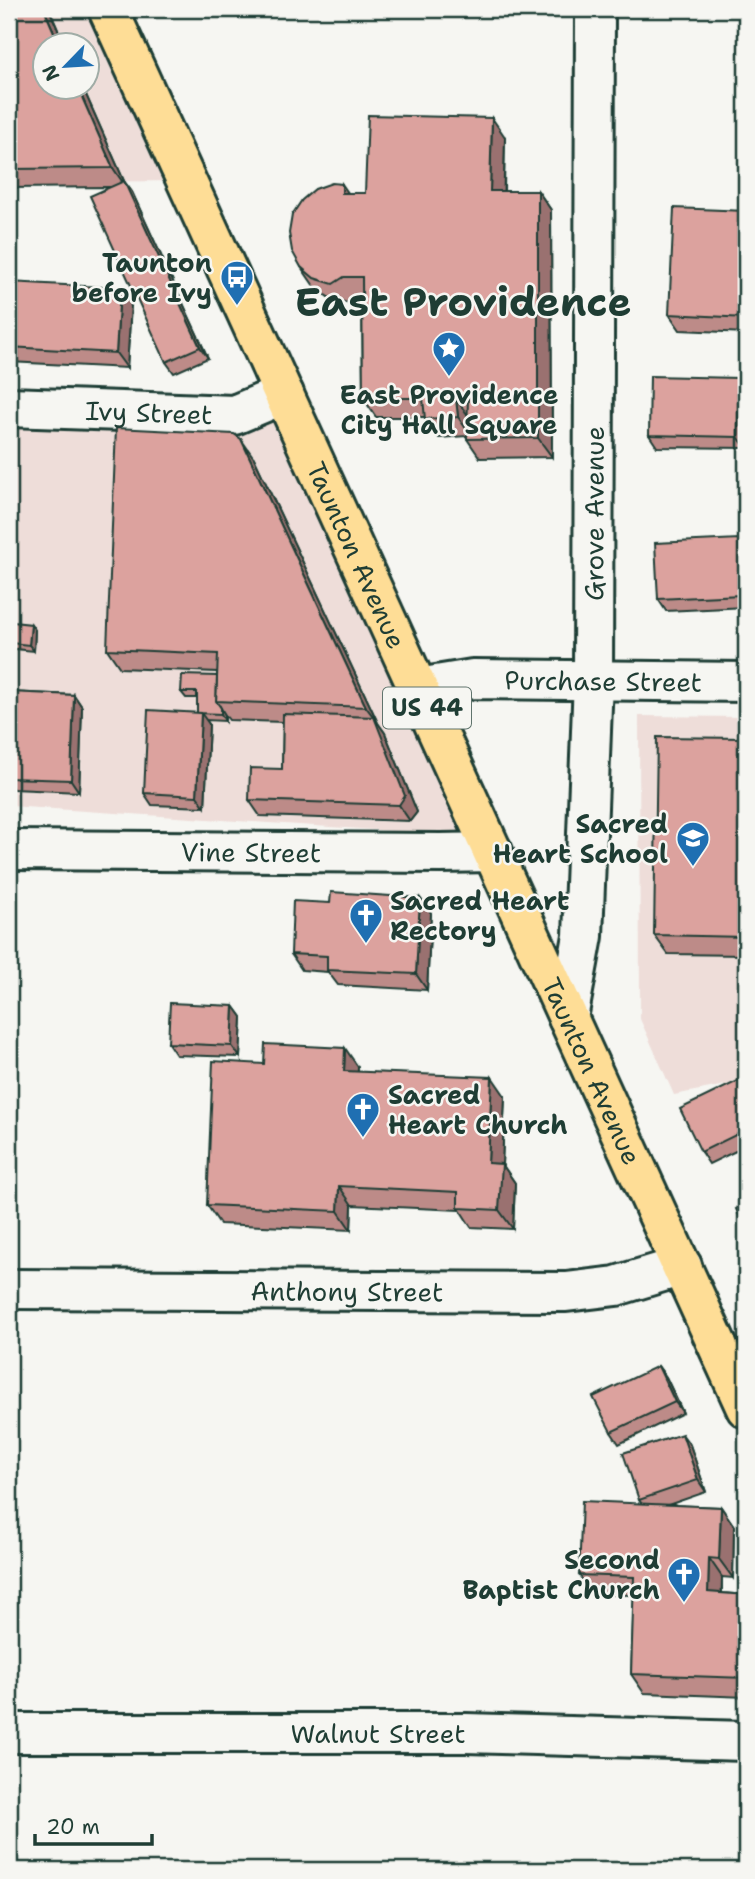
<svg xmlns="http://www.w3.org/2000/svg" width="755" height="1879" font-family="'Shantell Sans',sans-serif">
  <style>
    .built { fill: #eeddd9; fill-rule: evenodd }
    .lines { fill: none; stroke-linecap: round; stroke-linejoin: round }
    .minor-casing { stroke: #1f3d34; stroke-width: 44 }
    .trunk-casing { stroke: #1f3d34; stroke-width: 44 }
    .minor { stroke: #f6f6f2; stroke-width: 38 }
    .trunk { stroke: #fedd96; stroke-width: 38 }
    .wall { fill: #bd8b88; stroke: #1f3d34; stroke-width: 2 }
    .shaded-wall { fill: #9a716f; stroke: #1f3d34; stroke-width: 2 }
    .building { fill: #dca29e; stroke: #1f3d34; stroke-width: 2 }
    .labels { text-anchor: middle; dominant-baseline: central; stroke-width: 5; stroke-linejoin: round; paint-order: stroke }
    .shield { fill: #f6f6f2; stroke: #60746d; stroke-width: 2 }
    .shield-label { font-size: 24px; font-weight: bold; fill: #1f3d34 }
    .poi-label { font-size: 26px; font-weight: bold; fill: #1f3d34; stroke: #f6f6f2; text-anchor: end }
    .street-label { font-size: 26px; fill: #1f3d34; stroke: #f6f6f2 }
    .town-label { font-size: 40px; font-weight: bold; fill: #1f3d34; stroke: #f6f6f2 }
  </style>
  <rect width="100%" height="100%" fill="#f6f6f2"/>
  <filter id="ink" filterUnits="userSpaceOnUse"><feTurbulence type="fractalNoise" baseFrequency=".0143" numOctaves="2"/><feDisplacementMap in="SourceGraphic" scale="14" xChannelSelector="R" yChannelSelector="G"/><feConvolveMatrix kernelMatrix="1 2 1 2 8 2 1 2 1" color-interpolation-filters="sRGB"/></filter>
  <g filter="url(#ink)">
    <g class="built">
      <path d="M9,9h116l75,172 -191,1zM46,46h42v42h-42z"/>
      <polygon points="9,386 301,407 498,838 9,806"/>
      <polygon points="639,716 746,717 746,1081 674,1095 640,1019"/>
    </g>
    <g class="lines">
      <defs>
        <g id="minor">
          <path id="s1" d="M9,407l225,8 50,-21"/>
          <path id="s2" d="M418,688l55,-9 273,3"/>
          <path id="s3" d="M9,850l432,3 52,-1"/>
          <path id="s4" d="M568,1018l15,-82 10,-256 2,-671"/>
          <path id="s5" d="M9,1289l557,3 50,-6 66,-20"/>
          <path id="s6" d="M9,1733h457l280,8"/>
        </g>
        <g id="trunk">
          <path id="s7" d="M108,9l638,1399"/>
        </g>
      </defs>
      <use href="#minor" class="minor-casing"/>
      <use href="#trunk" class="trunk-casing"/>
      <use href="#minor" class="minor"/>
      <use href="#trunk" class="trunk"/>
    </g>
    <g class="wall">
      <polygon points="9,9 49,9 65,46 46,46 46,88 83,88 124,181 132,192 208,358 174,373 166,362 110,187 9,188"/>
      <polygon points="505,137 504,191 538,191 551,210 552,457 480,458 467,439 467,436 439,438 425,419 425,417 376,417 363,398 362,296 357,296 347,303 328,297 314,286 301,267 348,193 365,193"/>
      <polygon points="746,211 746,333 680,330 669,314"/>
      <polygon points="9,282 131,304 127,368 9,362"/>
      <polygon points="746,388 746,448 657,447 649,435"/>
      <polygon points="254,458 378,723 385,733 417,812 410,821 260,816 249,800 282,769 283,722 229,720 225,715 225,721 206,720 209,724 205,807 152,805 144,793 197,713 197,698 186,698 181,692 217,676 217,672 120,668 107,649"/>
      <polygon points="739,539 746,549 746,607 666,611 658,599"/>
      <polygon points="31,624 35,630 34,651 15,649 11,643"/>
      <polygon points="9,692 74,695 82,707 79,792 13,789 9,783"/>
      <polygon points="746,738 746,955 668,954 654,935"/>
      <polygon points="420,898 431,913 427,990 338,985 328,972 302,970 291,954 330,903"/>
      <polygon points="234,1006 242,1017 240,1057 176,1055 168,1043"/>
      <polygon points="358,1067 358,1072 505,1096 502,1164 515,1183 513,1229 471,1227 460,1210 352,1205 351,1230 220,1224 207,1205"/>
      <polygon points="746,1077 746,1146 709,1164 701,1152"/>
      <polygon points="658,1366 666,1377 683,1413 619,1444 611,1432"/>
      <polygon points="690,1445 706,1492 668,1505 721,1507 734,1526 733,1578 722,1577 722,1593 746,1595 746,1697 644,1693 631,1674 634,1595 593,1594 579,1575 642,1504 639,1500"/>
    </g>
    <g class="shaded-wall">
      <polygon points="44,9 49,9 65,46 60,46"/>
      <polygon points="78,88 83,88 124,181 132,192 208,358 200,347 126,187 113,168"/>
      <polygon points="492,118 505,137 503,210 490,191"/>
      <polygon points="342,184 355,203 342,193"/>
      <polygon points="538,191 551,210 552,457 538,438"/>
      <polygon points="120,288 131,304 127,368 116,353"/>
      <polygon points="739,378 746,388 746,448 738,437"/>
      <polygon points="456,399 470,418 471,436 458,417"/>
      <polygon points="241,439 254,458 378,723 385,733 417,812 410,821 399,805 375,719 366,707"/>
      <polygon points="739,539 746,549 746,602 741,595"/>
      <polygon points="31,624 35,630 34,651 29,645"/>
      <polygon points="74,695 82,707 79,792 71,780"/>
      <polygon points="221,708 225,715 225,721 221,714"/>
      <polygon points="201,713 209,724 205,807 197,796"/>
      <polygon points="420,898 431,913 427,990 416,974"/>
      <polygon points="234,1006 242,1017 240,1057 232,1046"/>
      <polygon points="345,1048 358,1067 357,1090 344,1071"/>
      <polygon points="492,1077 505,1096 502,1164 515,1183 513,1229 499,1210 488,1163"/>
      <polygon points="339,1186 352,1205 351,1230 338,1211"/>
      <polygon points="658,1366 666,1377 683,1413 675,1402"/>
      <polygon points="682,1434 690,1445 706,1492 698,1480"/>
      <polygon points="721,1507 734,1526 733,1578 719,1559"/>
      <polygon points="709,1558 722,1577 721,1611 708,1592"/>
    </g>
    <g class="building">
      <polygon points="9,9 44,9 60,46 46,46 46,88 78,88 113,168 9,169"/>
      <polygon points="368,115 492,118 490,191 538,191 538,438 467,439 468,398 456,399 458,417 425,419 423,398 363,398 362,277 344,277 333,284 314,278 301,267 292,251 289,233 292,215 302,200 315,189 332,183 342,184 342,193 365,193"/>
      <polygon points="124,181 200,347 166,362 90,196"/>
      <polygon points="674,208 746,211 746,318 669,314"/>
      <polygon points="9,282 120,288 116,353 9,347"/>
      <polygon points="650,376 739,378 738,437 649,435"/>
      <polygon points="116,428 234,434 241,439 366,707 216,701 218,654 107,649"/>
      <polygon points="739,539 741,595 658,599 655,543"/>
      <polygon points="13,622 31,624 29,645 11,643"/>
      <polygon points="182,675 217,676 216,701 221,708 221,714 197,713 197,692 181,692"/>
      <polygon points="9,692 74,695 71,780 9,778"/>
      <polygon points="148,710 201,713 197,796 144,793"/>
      <polygon points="283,714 374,717 405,796 399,805 249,800 250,768 282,769"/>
      <polygon points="657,737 746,738 746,937 654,935"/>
      <polygon points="331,892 420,898 416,974 327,970 327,956 291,954 293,901 330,903"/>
      <polygon points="170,1003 234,1006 232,1046 168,1043"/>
      <polygon points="265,1044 345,1048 344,1071 492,1077 488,1163 502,1164 499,1210 458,1208 458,1192 339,1186 338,1211 207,1205 213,1061 264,1064"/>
      <polygon points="746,1077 746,1130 701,1152 680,1109"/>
      <polygon points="746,1204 746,1230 736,1209"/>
      <polygon points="658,1366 675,1402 611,1432 593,1397"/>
      <polygon points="682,1434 698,1480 639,1500 623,1453"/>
      <polygon points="582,1501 721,1507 719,1559 709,1558 708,1592 746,1595 746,1678 631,1674 634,1577 579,1575"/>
    </g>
  </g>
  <defs>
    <symbol id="bus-pin" viewBox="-11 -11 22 30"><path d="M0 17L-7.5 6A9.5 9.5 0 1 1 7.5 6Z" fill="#1f6fb2" stroke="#f6f6f2"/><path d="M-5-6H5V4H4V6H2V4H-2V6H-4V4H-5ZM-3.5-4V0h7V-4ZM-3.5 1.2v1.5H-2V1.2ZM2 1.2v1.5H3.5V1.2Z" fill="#fff"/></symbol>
    <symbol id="sight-pin" viewBox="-11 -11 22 30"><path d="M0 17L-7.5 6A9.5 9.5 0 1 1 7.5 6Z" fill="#1f6fb2" stroke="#f6f6f2"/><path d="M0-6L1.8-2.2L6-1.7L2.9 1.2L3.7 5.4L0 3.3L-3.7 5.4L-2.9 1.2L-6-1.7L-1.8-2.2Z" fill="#fff"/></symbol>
    <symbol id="school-pin" viewBox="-11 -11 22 30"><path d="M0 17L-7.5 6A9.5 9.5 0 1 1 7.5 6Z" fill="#1f6fb2" stroke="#f6f6f2"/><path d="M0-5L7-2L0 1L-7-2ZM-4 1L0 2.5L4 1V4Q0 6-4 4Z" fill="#fff"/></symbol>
    <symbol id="church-pin" viewBox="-11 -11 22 30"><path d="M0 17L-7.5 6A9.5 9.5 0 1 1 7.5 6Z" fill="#1f6fb2" stroke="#f6f6f2"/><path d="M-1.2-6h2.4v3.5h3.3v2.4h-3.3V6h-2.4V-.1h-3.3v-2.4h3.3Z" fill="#fff"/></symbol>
  </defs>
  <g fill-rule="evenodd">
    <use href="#bus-pin" x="218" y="258" width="38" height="52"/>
    <use href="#sight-pin" x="430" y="329" width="38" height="52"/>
    <use href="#school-pin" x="674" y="819" width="38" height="52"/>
    <use href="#church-pin" x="347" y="896" width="38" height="52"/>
    <use href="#church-pin" x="344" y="1090" width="38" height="52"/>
    <use href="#church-pin" x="665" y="1555" width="38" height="52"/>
  </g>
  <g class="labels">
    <rect class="shield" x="383" y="687.5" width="88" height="41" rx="5"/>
    <g class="shield-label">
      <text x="427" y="708">US 44</text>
    </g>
    <g class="poi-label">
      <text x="212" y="262">Taunton<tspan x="212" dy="30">before Ivy</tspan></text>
      <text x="449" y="394" text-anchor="middle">East Providence<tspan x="449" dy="30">City Hall Square</tspan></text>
      <text x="668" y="823">Sacred<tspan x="668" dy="30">Heart School</tspan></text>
      <text x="390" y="900" text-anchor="start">Sacred Heart<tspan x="390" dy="30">Rectory</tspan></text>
      <text x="388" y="1094" text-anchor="start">Sacred<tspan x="388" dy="30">Heart Church</tspan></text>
      <text x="660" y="1559">Second<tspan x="660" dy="30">Baptist Church</tspan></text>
    </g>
    <g class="street-label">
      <text stroke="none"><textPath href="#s1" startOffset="140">Ivy Street</textPath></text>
      <text stroke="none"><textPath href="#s4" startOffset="506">Grove Avenue</textPath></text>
      <text stroke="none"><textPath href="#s7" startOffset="600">Taunton Avenue</textPath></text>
      <text stroke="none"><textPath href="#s2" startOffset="186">Purchase Street</textPath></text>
      <text stroke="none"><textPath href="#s3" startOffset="242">Vine Street</textPath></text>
      <text stroke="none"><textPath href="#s7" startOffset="1167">Taunton Avenue</textPath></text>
      <text stroke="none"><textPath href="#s5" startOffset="338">Anthony Street</textPath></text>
      <text stroke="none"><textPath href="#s6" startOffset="369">Walnut Street</textPath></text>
    </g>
    <g class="town-label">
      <text x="463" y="302">East Providence</text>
    </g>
  </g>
  <rect width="755" height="1879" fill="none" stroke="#f6f6f2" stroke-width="35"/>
  <rect x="18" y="18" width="720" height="1844" fill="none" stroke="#1f3d34" stroke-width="2.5" filter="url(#ink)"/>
  <g transform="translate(66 66) rotate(245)"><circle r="33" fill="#f6f6f2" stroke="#a0aca6" stroke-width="2"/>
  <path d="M0-5L12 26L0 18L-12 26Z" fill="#1f6fb2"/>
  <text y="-10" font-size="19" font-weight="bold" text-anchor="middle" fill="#1f3d34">N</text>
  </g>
  <path d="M35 1834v10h117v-10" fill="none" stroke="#1f3d34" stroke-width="3.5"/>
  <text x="46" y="1834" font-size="21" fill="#1f3d34" stroke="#f6f6f2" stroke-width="5" paint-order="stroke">20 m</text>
</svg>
